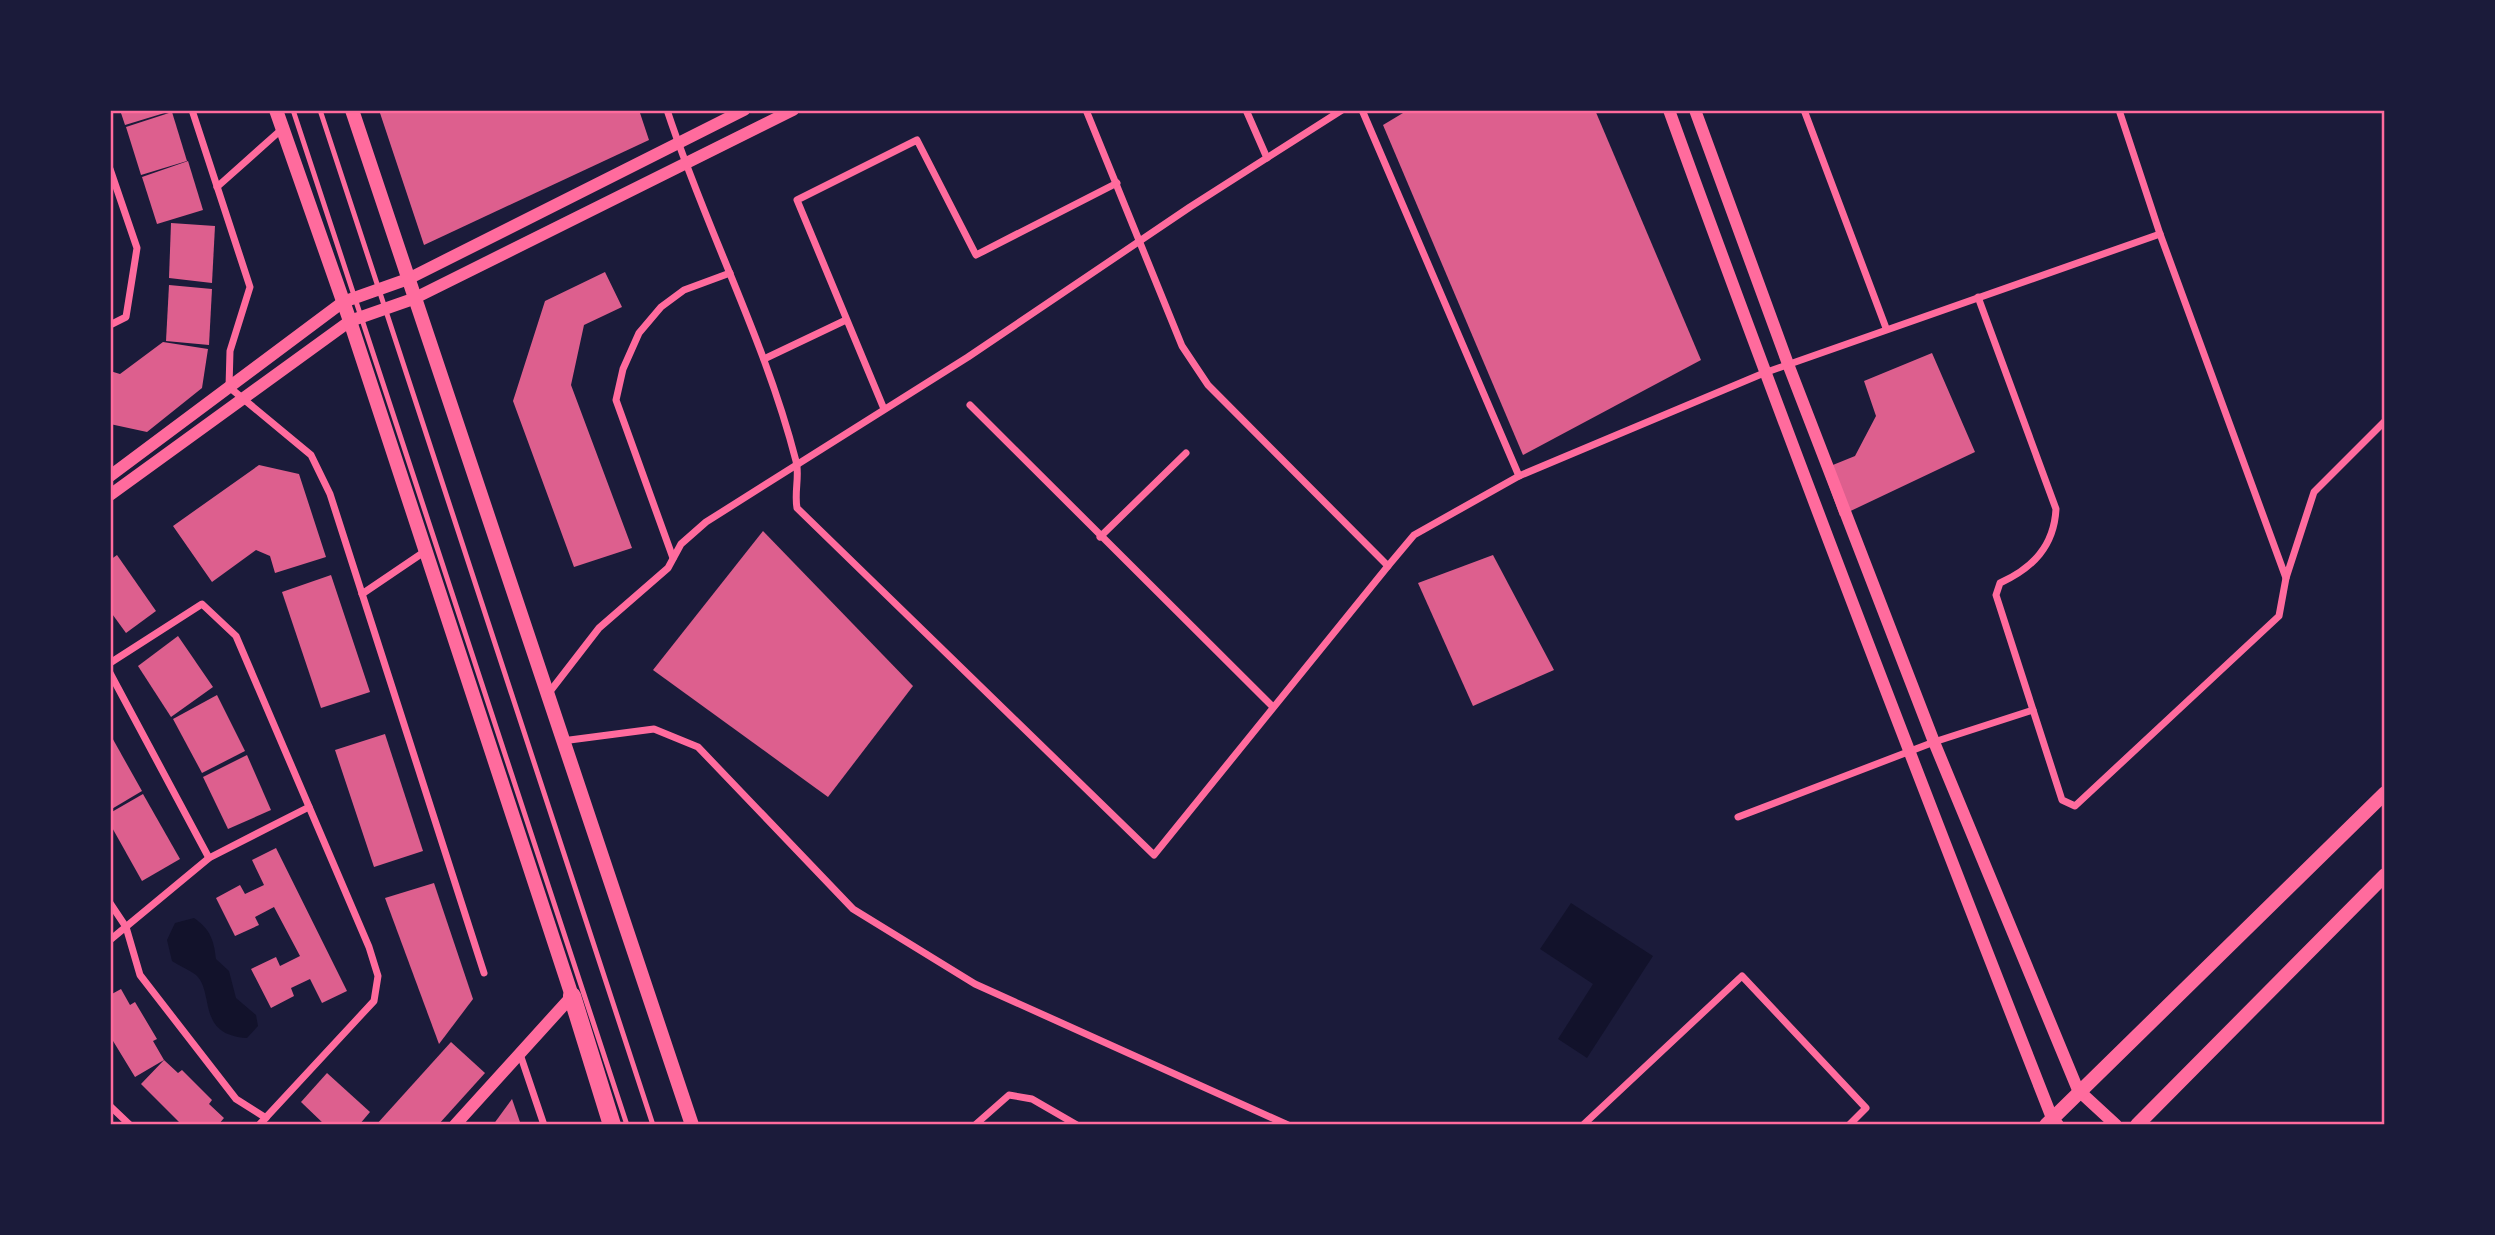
<svg xmlns="http://www.w3.org/2000/svg" width="2495" height="1235" font-family="Rubik,sans-serif">
  <style>
    .water { fill: #12122b }
    .building { fill: #dd5f8e }
    .lines { fill: none; stroke-linecap: round; stroke-linejoin: round }
    .service { stroke: #ff6b9d; stroke-width: 5 }
    .minor { stroke: #ff6b9d; stroke-width: 7 }
    .tertiary { stroke: #ff6b9d; stroke-width: 12 }
    .secondary { stroke: #ff6b9d; stroke-width: 14 }
    .primary { stroke: #ff6b9d; stroke-width: 18 }
    .neatline { fill: none; stroke: #ff6b9d; stroke-width: 2.5 }
  </style>
  <rect width="100%" height="100%" fill="#1b1b3a"/>
  <g class="water">
    <polygon points="1571,903 1653,956 1587,1058 1558,1039 1593,984 1540,949"/>
    <path d="M194,918c16,11 20,22 22,41l13,12 7,27 20,17 2,11 -11,12c-51,-3 -32,-45 -51,-63 -6,-5 -17,-9 -24,-14l-5,-21 8,-17z"/>
  </g>
  <g class="building">
    <polygon points="120,110 171,110 171,111 125,125"/>
    <polygon points="379,110 639,110 649,140 424,245"/>
    <polygon points="1408,110 1595,110 1701,360 1523,455 1383,125"/>
    <polygon points="172,112 187,161 141,175 126,127"/>
    <polygon points="188,161 203,210 157,224 142,177"/>
    <polygon points="171,223 215,226 212,283 169,278"/>
    <polygon points="605,272 622,307 584,325 571,385 632,548 574,567 513,401 545,301"/>
    <polygon points="169,285 212,289 209,345 166,341"/>
    <polygon points="163,342 208,349 202,388 147,432 110,424 110,371 120,374"/>
    <polygon points="1932,353 1975,452 1840,516 1823,469 1855,456 1876,416 1864,381"/>
    <polygon points="259,465 299,474 326,557 275,573 270,556 256,550 212,582 173,526"/>
    <polygon points="763,531 913,686 828,797 653,670"/>
    <polygon points="117,555 156,611 126,633 110,611 110,560"/>
    <polygon points="1493,555 1554,670 1473,706 1418,583"/>
    <polygon points="331,575 370,692 321,708 282,592"/>
    <polygon points="178,636 213,687 171,717 138,666"/>
    <polygon points="217,695 245,751 202,773 173,719"/>
    <polygon points="110,734 142,791 110,810"/>
    <polygon points="385,734 423,851 374,867 335,750"/>
    <polygon points="247,755 271,810 228,829 203,777"/>
    <polygon points="143,794 180,859 142,881 110,824 110,813"/>
    <polygon points="276,848 347,991 322,1003 310,979 291,988 294,996 271,1008 251,969 276,957 280,966 300,956 274,907 255,917 259,925 235,936 216,898 240,885 245,894 264,885 252,860"/>
    <polygon points="434,883 473,999 439,1044 385,898"/>
    <polygon points="121,989 130,1005 135,1002 157,1039 153,1041 164,1060 135,1077 110,1036 110,995"/>
    <polygon points="451,1042 485,1073 438,1125 376,1125"/>
    <polygon points="164,1060 178,1073 182,1070 212,1100 209,1104 224,1118 218,1125 182,1125 141,1084"/>
    <polygon points="327,1073 370,1112 359,1125 325,1125 301,1102"/>
    <polygon points="512,1099 521,1125 493,1125"/>
  </g>
  <g class="lines">
    <g class="service">
      <polyline points="293,110 627,1125"/>
      <polyline points="320,110 653,1125"/>
    </g>
    <g class="minor">
      <polyline points="192,110 250,287 230,351 229,387 311,455 330,494 484,973"/>
      <path d="M667,110c39,119 98,230 129,351 4,14 -2,31 1,47l357,347 234,-289"/>
      <polyline points="1086,110 1182,346 1208,385 1388,566 1414,535 1519,476 1764,373 2160,234"/>
      <polyline points="1246,110 1267,158"/>
      <polyline points="1362,110 1519,476"/>
      <polyline points="1804,110 1886,328"/>
      <polyline points="2119,110 2160,234 2286,578 2314,492 2385,421"/>
      <polyline points="110,169 137,248 126,317 110,325"/>
      <polyline points="217,187 282,129"/>
      <path d="M1978,297l78,212c-2,37 -23,59 -56,74l-4,12 66,205 13,6 204,-190 7,-38"/>
      <polyline points="764,359 846,320"/>
      <polyline points="970,405 1273,707"/>
      <polyline points="884,409 797,200 917,140 976,255 1117,183"/>
      <polyline points="1100,537 1186,453"/>
      <polyline points="673,558 616,400 623,369 639,333 661,307 684,290 730,273"/>
      <polyline points="362,594 424,552"/>
      <polyline points="110,663 202,604 236,636 369,947 378,976 374,1001 259,1125"/>
      <polyline points="110,673 209,858"/>
      <polyline points="548,694 599,628 668,568 681,544 706,522 968,357 1190,207 1342,110"/>
      <polyline points="562,741 654,729 698,747 853,909 975,984 1288,1125"/>
      <polyline points="1738,817 1934,742 2033,710"/>
      <polyline points="110,903 126,927 140,975 236,1099 266,1118"/>
      <polyline points="110,940 209,858 309,807"/>
      <polyline points="520,1054 544,1125"/>
      <polyline points="110,1106 130,1125"/>
      <polyline points="975,1125 1009,1095 1032,1099 1077,1125"/>
      <polyline points="1583,1125 1742,976 1866,1108 1849,1125"/>
    </g>
    <g class="tertiary">
      <path d="M1669,110c122,338 252,674 383,1008l6,7"/>
      <polyline points="1695,110 1788,364 1934,742 2078,1090 2116,1125"/>
      <polyline points="110,476 343,302 408,279 744,110"/>
      <polyline points="110,495 350,321 413,299 793,110"/>
      <polyline points="455,1125 572,996"/>
    </g>
    <g class="secondary">
      <polyline points="276,110 350,321 572,996"/>
      <polyline points="352,110 692,1125"/>
      <polyline points="2046,1125 2385,793"/>
      <polyline points="2137,1125 2385,875"/>
    </g>
    <polyline class="primary" points="572,996 612,1125"/>
  </g>
  <rect width="2495" height="1235" fill="none" stroke="#1b1b3a" stroke-width="224"/>
  <rect x="112" y="112" width="2271" height="1011" class="neatline"/>
</svg>
